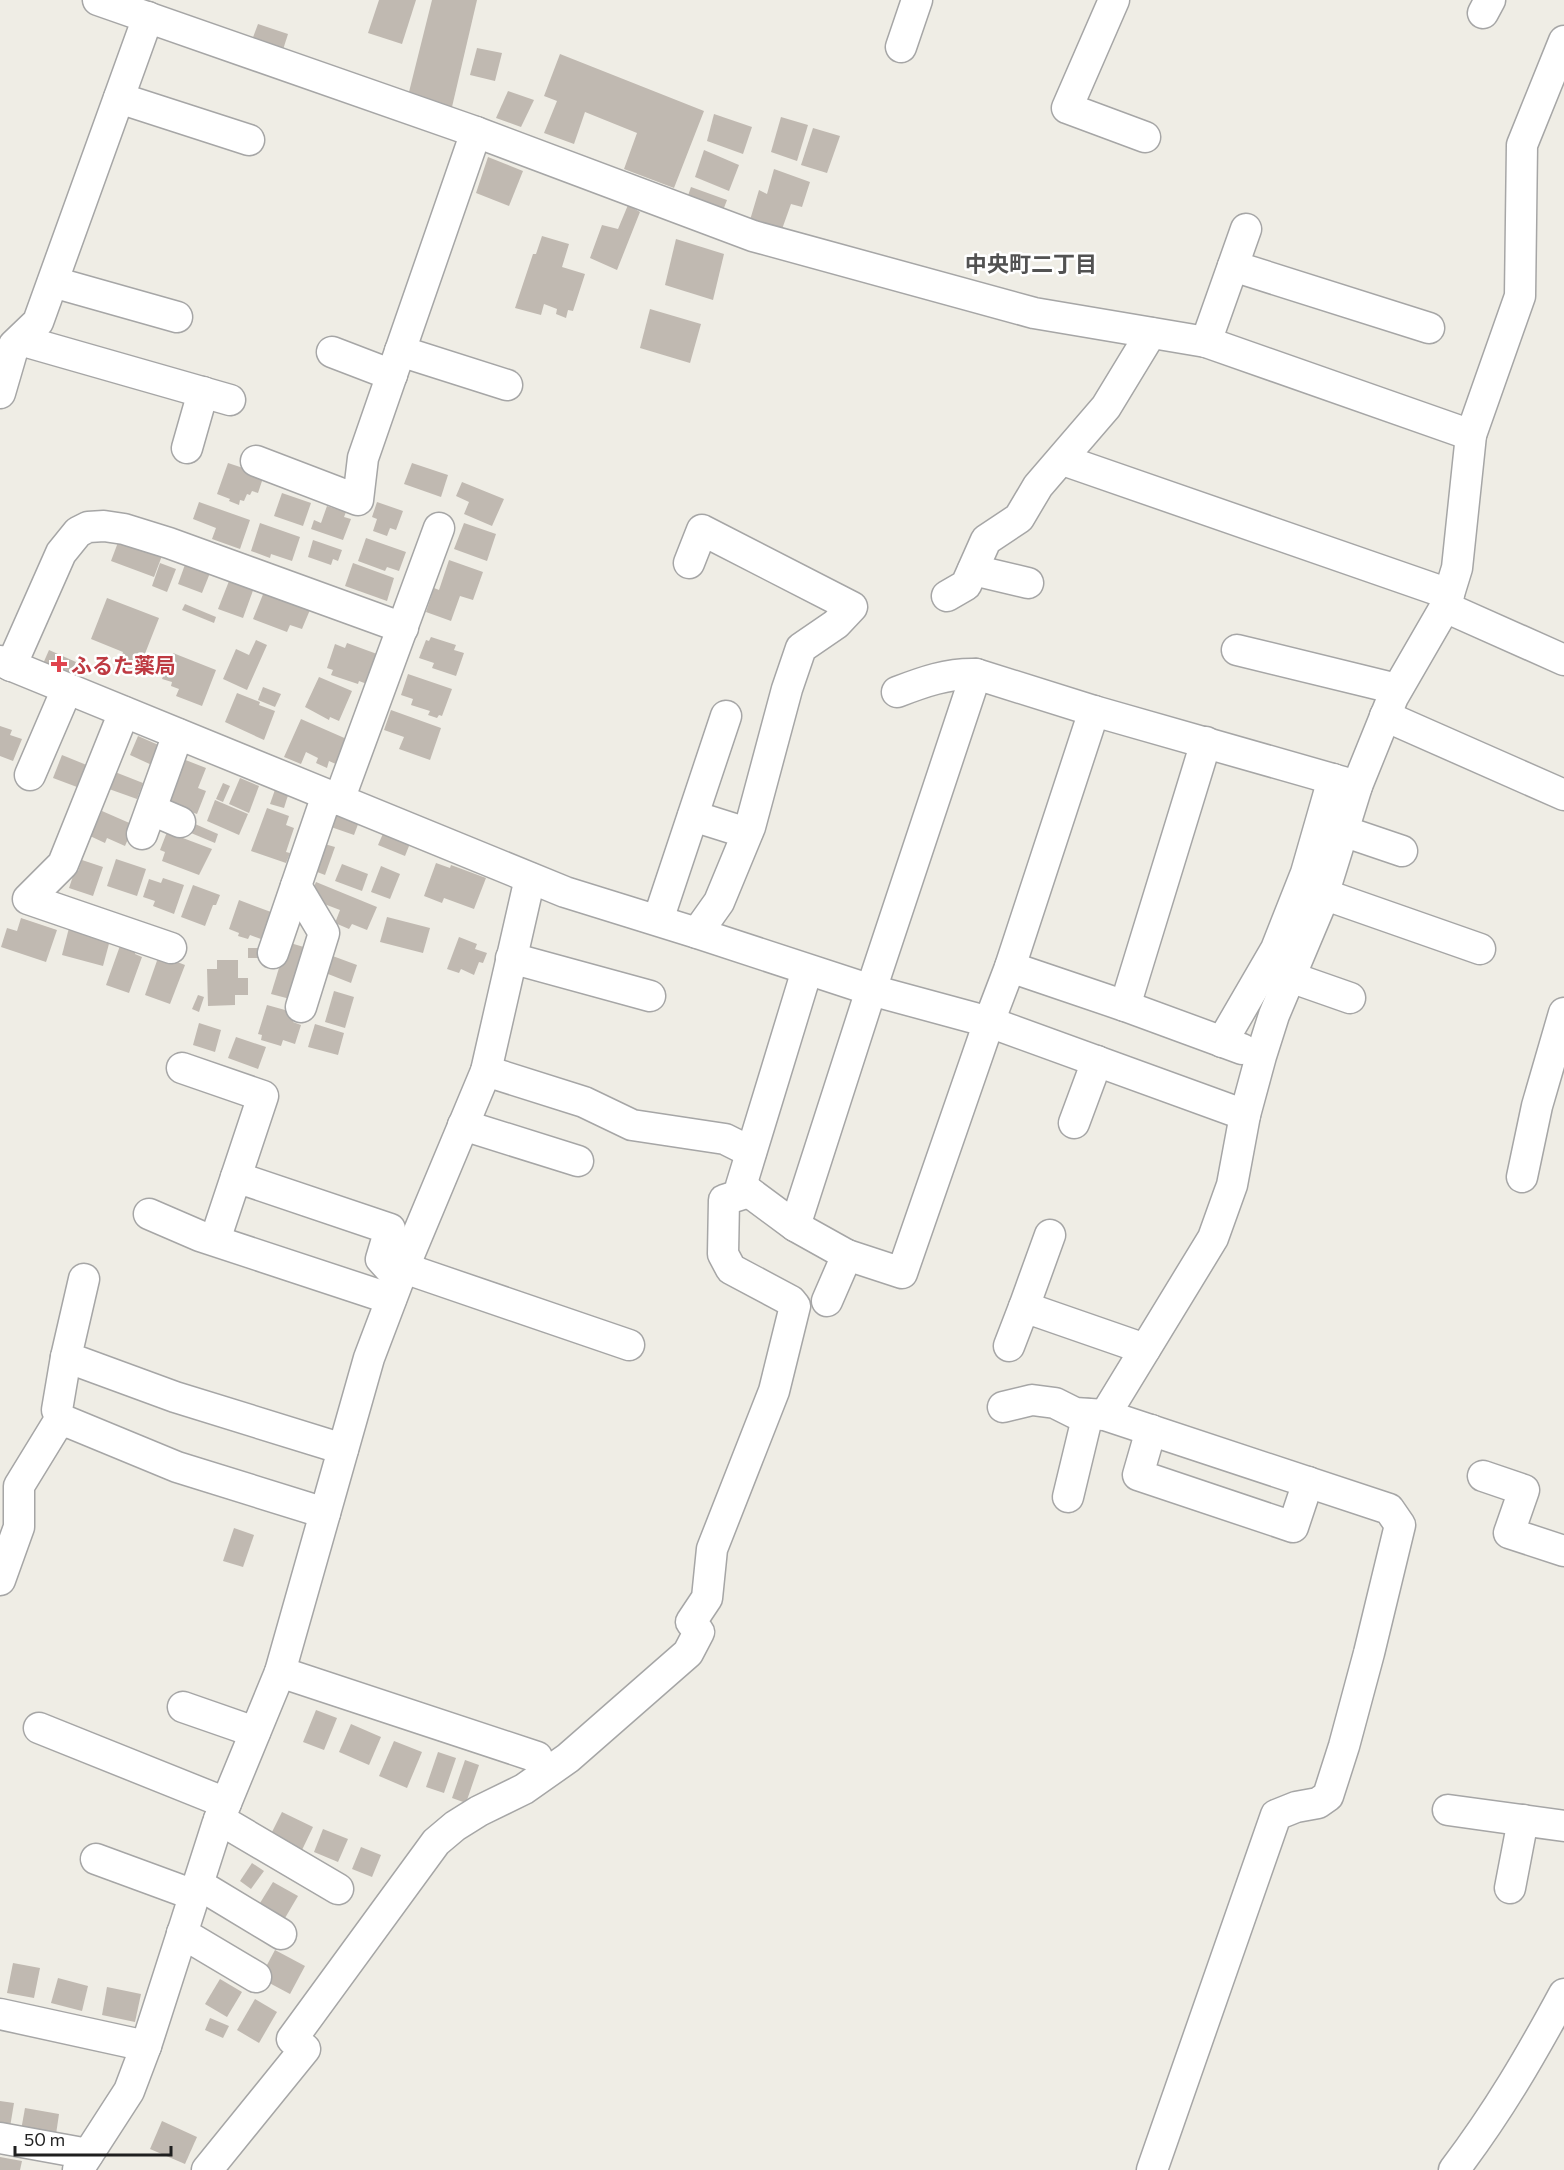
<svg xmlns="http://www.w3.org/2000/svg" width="1564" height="2170" font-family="Commissioner,'Noto Sans JP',sans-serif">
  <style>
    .building { fill: #c0b9b1 }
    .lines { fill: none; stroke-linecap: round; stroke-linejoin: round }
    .minor-casing { stroke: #a6a6a6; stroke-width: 33 }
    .minor { stroke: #fff; stroke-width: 30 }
    .health-dot { fill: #e0444e; stroke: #fff; stroke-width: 2 }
    .labels { text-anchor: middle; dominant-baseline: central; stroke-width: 5; stroke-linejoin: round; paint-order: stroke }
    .health-label { font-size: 21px; font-weight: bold; fill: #be3a42; stroke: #fff; text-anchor: start }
    .neighbourhood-label { font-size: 22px; font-weight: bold; fill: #525252; stroke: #fff }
  </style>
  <rect width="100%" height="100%" fill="#efede5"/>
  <g class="building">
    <polygon points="379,0 416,0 402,44 368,33"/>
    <polygon points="432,0 477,0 452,107 409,92"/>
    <polygon points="258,24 288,34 281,56 249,48"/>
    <polygon points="477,48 502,53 495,81 470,75"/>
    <polygon points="560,54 704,111 674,188 624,169 637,133 585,112 574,144 544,133 557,101 544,96"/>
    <polygon points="508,91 534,100 521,127 496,118"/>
    <polygon points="714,114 752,127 743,154 707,141"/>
    <polygon points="781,117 808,125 797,161 771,152"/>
    <polygon points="813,128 840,136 827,173 801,165"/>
    <polygon points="704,150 739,165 729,191 695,177"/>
    <polygon points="488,157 523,171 509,206 476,193"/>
    <polygon points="774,169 810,182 802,207 791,204 781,232 750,220 759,190 767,194"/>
    <polygon points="691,187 727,200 717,226 682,213"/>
    <polygon points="628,205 640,212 617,270 590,258 602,225 618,229"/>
    <polygon points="542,236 569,244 562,267 585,274 573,311 568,310 566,318 556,314 557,309 544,304 541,315 515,308 533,254 536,254"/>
    <polygon points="676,239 724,254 713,300 665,285"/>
    <polygon points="650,309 701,324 690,363 640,348"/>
    <polygon points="228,463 264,475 258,493 252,491 250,495 247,494 244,501 240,500 239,505 229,501 230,499 217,494"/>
    <polygon points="412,463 448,475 441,497 404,484"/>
    <polygon points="462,482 504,499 492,526 464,514 469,502 456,496"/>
    <polygon points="282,493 311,503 303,526 274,516"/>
    <polygon points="199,502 250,520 240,549 212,539 216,528 193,519"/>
    <polygon points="377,502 403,511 396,530 390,528 387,536 373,531 377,519 372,517"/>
    <polygon points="327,506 346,512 344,517 351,519 343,540 311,529 314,520 321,523"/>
    <polygon points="260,523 300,537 292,561 271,554 270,558 251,551"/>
    <polygon points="464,523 496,534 487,561 454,549"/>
    <polygon points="120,537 163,553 154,577 111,561"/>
    <polygon points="366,538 406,552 399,571 387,567 385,571 358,561"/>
    <polygon points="313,540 342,550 338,561 333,559 331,565 308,557"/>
    <polygon points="187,559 212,568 202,593 178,584"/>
    <polygon points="449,560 483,572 473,600 460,596 451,621 426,612 434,588 439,590"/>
    <polygon points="160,563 176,569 167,592 152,586"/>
    <polygon points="353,563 394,578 387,601 345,586"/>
    <polygon points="231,576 255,585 243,618 218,609"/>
    <polygon points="266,587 312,605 302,629 290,625 287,632 253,619"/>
    <polygon points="107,598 159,618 137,674 118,666 123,652 91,639"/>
    <polygon points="185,604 216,617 214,623 182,610"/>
    <polygon points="431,637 456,645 454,650 464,653 456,676 432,668 434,663 419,658 426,640 429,641"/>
    <polygon points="256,640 267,645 247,690 223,679 236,649 249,655"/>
    <polygon points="347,643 377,654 367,684 359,681 358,684 331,675 333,670 327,668 335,644 345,648"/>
    <polygon points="49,650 76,662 69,677 42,666"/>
    <polygon points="173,653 216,670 202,706 176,696 179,689 171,686 172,682 162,679"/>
    <polygon points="408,674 452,689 442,716 439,715 437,718 428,715 430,711 411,705 413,699 401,695"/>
    <polygon points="319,677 352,691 339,721 330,717 329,720 305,707"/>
    <polygon points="263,687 281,694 275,707 258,700"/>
    <polygon points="237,693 260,702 259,705 275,711 264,740 225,722"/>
    <polygon points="391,710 441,728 430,760 399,749 404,737 384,730"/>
    <polygon points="301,719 349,740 338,765 329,761 327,768 316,763 318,758 306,752 301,764 284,757"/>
    <polygon points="0,726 12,730 10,735 22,739 13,761 0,756"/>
    <polygon points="138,736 163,747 154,766 130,755"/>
    <polygon points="62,755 94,768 85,790 53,778"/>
    <polygon points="183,759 206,768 198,788 206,791 197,814 166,803"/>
    <polygon points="115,772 143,783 137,799 109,789"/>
    <polygon points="240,778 259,786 249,813 229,804"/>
    <polygon points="223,783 230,786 223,802 216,799"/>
    <polygon points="277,784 290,789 284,808 270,804"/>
    <polygon points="215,800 248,814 239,835 207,821"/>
    <polygon points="267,808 289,816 286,825 294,828 286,852 290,853 286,863 251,851"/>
    <polygon points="102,811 134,825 125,846 107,838 105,843 90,836"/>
    <polygon points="337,811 360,819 354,835 331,827"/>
    <polygon points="195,824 218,834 215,843 191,833"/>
    <polygon points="385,829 411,841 405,856 378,845"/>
    <polygon points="167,832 212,849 199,875 162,861 165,852 160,850"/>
    <polygon points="321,843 335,847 325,875 312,870"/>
    <polygon points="116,859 146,869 137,896 107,886"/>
    <polygon points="82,860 103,867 93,896 69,888 75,870 78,871"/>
    <polygon points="436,863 450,868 451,865 486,878 474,909 444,898 442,903 424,896"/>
    <polygon points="342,864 368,874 362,891 335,881"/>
    <polygon points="381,866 400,874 390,899 371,892"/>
    <polygon points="163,878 184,885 174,914 153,906 155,901 143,897 149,879 161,883"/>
    <polygon points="316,882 377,907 367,930 352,924 349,929 335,923 340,910 319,902 321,897 311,893"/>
    <polygon points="193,885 220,895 216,905 213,905 205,926 181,917"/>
    <polygon points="239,900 271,912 261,939 250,935 248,939 238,936 239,933 229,929"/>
    <polygon points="387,917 430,928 423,953 380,942"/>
    <polygon points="21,918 57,930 46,962 1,947 7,928 17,931"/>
    <polygon points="69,928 110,940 103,966 62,955"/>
    <polygon points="459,937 477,944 475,949 487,953 483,963 479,962 474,975 461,969 459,973 447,969"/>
    <polygon points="287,942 307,948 294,1000 271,994"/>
    <polygon points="121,943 137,948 135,954 142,957 129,993 106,985"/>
    <rect x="248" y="948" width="17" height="10"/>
    <polygon points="159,955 185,965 170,1004 145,995"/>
    <polygon points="330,955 357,965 351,983 323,972"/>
    <polygon points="217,960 238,960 238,978 248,978 248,995 235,995 235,1005 208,1006 207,969 217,969"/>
    <polygon points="334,991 354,997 345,1028 325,1022"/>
    <polygon points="198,995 204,997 199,1012 192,1009"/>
    <polygon points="267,1005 296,1013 293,1022 301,1025 295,1044 283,1040 281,1046 261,1040 262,1035 258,1034"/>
    <polygon points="199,1023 221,1030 215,1052 193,1045"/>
    <polygon points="315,1024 344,1033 338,1055 308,1047"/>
    <polygon points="236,1037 266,1047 258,1069 228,1058"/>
    <polygon points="234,1528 254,1535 243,1567 223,1561"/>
    <polygon points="316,1710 337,1718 324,1750 303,1742"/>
    <polygon points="351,1724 381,1737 369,1765 339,1752"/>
    <polygon points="394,1741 422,1752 407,1788 379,1776"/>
    <polygon points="438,1752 456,1758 444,1793 426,1787"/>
    <polygon points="465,1760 479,1765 466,1803 452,1798"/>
    <polygon points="282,1812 313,1827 302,1850 271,1834"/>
    <polygon points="323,1829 348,1839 338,1862 314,1852"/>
    <polygon points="361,1847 381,1855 372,1877 352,1869"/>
    <polygon points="252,1863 264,1871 251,1889 240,1881"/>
    <polygon points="273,1882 298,1896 285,1918 260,1903"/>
    <polygon points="275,1950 305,1966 290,1994 260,1978"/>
    <polygon points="13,1963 40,1968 34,1998 7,1993"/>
    <polygon points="58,1978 88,1986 82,2011 51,2003"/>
    <polygon points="220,1979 242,1992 227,2017 205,2004"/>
    <polygon points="107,1987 141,1994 135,2022 102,2015"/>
    <polygon points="255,1999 277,2012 259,2043 237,2030"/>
    <polygon points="210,2018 229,2026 223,2038 205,2030"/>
    <polygon points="0,2101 14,2103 9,2133 0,2131"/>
    <polygon points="25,2108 59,2114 55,2141 20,2136"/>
    <polygon points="162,2121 197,2137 185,2164 150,2149"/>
    <polygon points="0,2157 22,2161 20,2170 0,2170"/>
  </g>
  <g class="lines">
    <defs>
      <g id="minor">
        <polyline points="98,0 476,132 753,236 1034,313 1206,342 1471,435"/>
        <polyline points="1114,0 1067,108 1145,137"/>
        <polyline points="1483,13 1490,0"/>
        <polyline points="901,47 917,0"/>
        <polyline points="119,98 249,140"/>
        <polyline points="1233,266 1429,328"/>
        <polyline points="53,282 177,317"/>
        <polyline points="20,340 230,400"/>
        <polyline points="1206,342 1246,229"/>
        <polyline points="400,351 507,385"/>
        <polyline points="332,352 392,375"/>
        <polyline points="0,393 14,345 38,322 148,17"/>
        <polyline points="187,448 203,392"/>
        <polyline points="1063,460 1449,594"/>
        <polyline points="256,461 358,500 363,458 476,132"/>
        <polyline points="689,563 702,530 852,607 836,624 801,648 787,689 750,827 719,902 697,933"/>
        <polyline points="973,570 1028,583"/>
        <polyline points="947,596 966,585 986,540 1019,518 1038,486 1106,407 1151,333"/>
        <polyline points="1445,607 1564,660"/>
        <polyline points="1237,650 1397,689"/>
        <polyline points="0,661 565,892 697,933 871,990 989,1022 1245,1115"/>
        <polyline points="11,666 61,553 78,532 88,527 104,526 124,529 169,543 403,628"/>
        <path d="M897,692c26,-10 51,-19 79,-18"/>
        <polyline points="124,712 63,864 28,899 171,948"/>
        <polyline points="1385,716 1564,795"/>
        <polyline points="30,775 67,689"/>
        <polyline points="339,800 439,528"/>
        <polyline points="152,810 180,822"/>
        <polyline points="693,816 747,833"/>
        <polyline points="1343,831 1402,851"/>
        <polyline points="142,834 178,734"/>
        <polyline points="296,886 324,933 301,1007"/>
        <polyline points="1323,894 1480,949"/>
        <polyline points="658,920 726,716"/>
        <polyline points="273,953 327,795"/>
        <polyline points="511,958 650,996"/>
        <polyline points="1010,967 1125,1006 1242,1049"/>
        <polyline points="807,970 741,1186 795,1226 847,1255 902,1273 989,1022 1010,967 1094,711"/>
        <polyline points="1290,977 1350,998"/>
        <polyline points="1125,1006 1206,742"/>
        <polyline points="1222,1042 1276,949 1306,873 1333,779"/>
        <polyline points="182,1068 263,1096 236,1177"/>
        <polyline points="486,1071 584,1102 632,1125 725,1139 751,1152"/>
        <polyline points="1074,1123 1097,1061"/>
        <polyline points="463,1125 578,1161"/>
        <polyline points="1522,1177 1537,1106 1564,1013"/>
        <polyline points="149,1214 200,1236 391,1299"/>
        <polyline points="795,1226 871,990 976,674 1094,711 1357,786"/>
        <polyline points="215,1240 236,1177 390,1229 381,1259 399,1279"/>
        <polyline points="404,1268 629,1345"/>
        <polyline points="84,1279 66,1357 175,1397 343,1449"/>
        <polyline points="827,1301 847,1255"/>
        <polyline points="1024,1307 1050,1235"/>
        <polyline points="1009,1346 1024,1307 1145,1349"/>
        <polyline points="1003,1407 1032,1400 1055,1403 1075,1413 1105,1415 1389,1509 1400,1525 1369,1653 1344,1746 1328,1796 1318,1803 1296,1807 1276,1815 1152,2170"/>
        <polyline points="57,1410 66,1357"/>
        <polyline points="1105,1415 1213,1238 1232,1185 1245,1115 1261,1056 1274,1015 1319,908 1357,786 1393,697 1445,607 1457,568 1471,435 1520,296 1522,145 1564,41"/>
        <polyline points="1151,1430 1138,1475 1293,1527 1308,1482"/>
        <polyline points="1483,1476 1524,1490 1509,1533 1564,1551"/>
        <polyline points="1068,1497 1088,1414"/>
        <polyline points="0,1580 19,1527 19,1486 57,1424 68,1422 177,1467 325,1513"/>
        <polyline points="280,1672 537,1757"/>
        <polyline points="183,1707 255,1732"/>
        <polyline points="39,1728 226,1803"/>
        <polyline points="1448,1810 1564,1826"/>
        <polyline points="219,1819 338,1889"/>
        <polyline points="96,1859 194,1895"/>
        <polyline points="198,1884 281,1934"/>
        <polyline points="1510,1888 1523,1820"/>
        <polyline points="182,1933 256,1977"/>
        <polyline points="0,2014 146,2046"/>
        <polyline points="0,2138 88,2154"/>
        <polyline points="78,2170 129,2091 146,2046 217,1825 280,1672 369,1358 399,1279 486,1071 530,878"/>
        <polyline points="207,2170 305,2049 292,2039 436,1842 455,1826 479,1811 524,1789 568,1758 688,1653 699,1632 691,1622 707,1598 712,1549 774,1391 795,1306 791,1301 731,1269 723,1254 724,1200 749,1192"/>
        <path d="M1454,2170c44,-58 76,-113 110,-176"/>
      </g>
    </defs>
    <use href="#minor" class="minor-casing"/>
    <use href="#minor" class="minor"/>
  </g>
  <path class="health-dot" d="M56 655h6v6h6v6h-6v6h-6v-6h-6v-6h6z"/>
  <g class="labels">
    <g class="health-label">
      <text x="71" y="664">ふるた薬局</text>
    </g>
    <g class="neighbourhood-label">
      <text x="1031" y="263">中央町二丁目</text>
    </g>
  </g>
  <path d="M15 2146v9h156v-9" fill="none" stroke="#1f1f1f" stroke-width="3"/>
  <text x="24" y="2146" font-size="18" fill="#1f1f1f" stroke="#ffffff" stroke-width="4.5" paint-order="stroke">50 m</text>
</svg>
